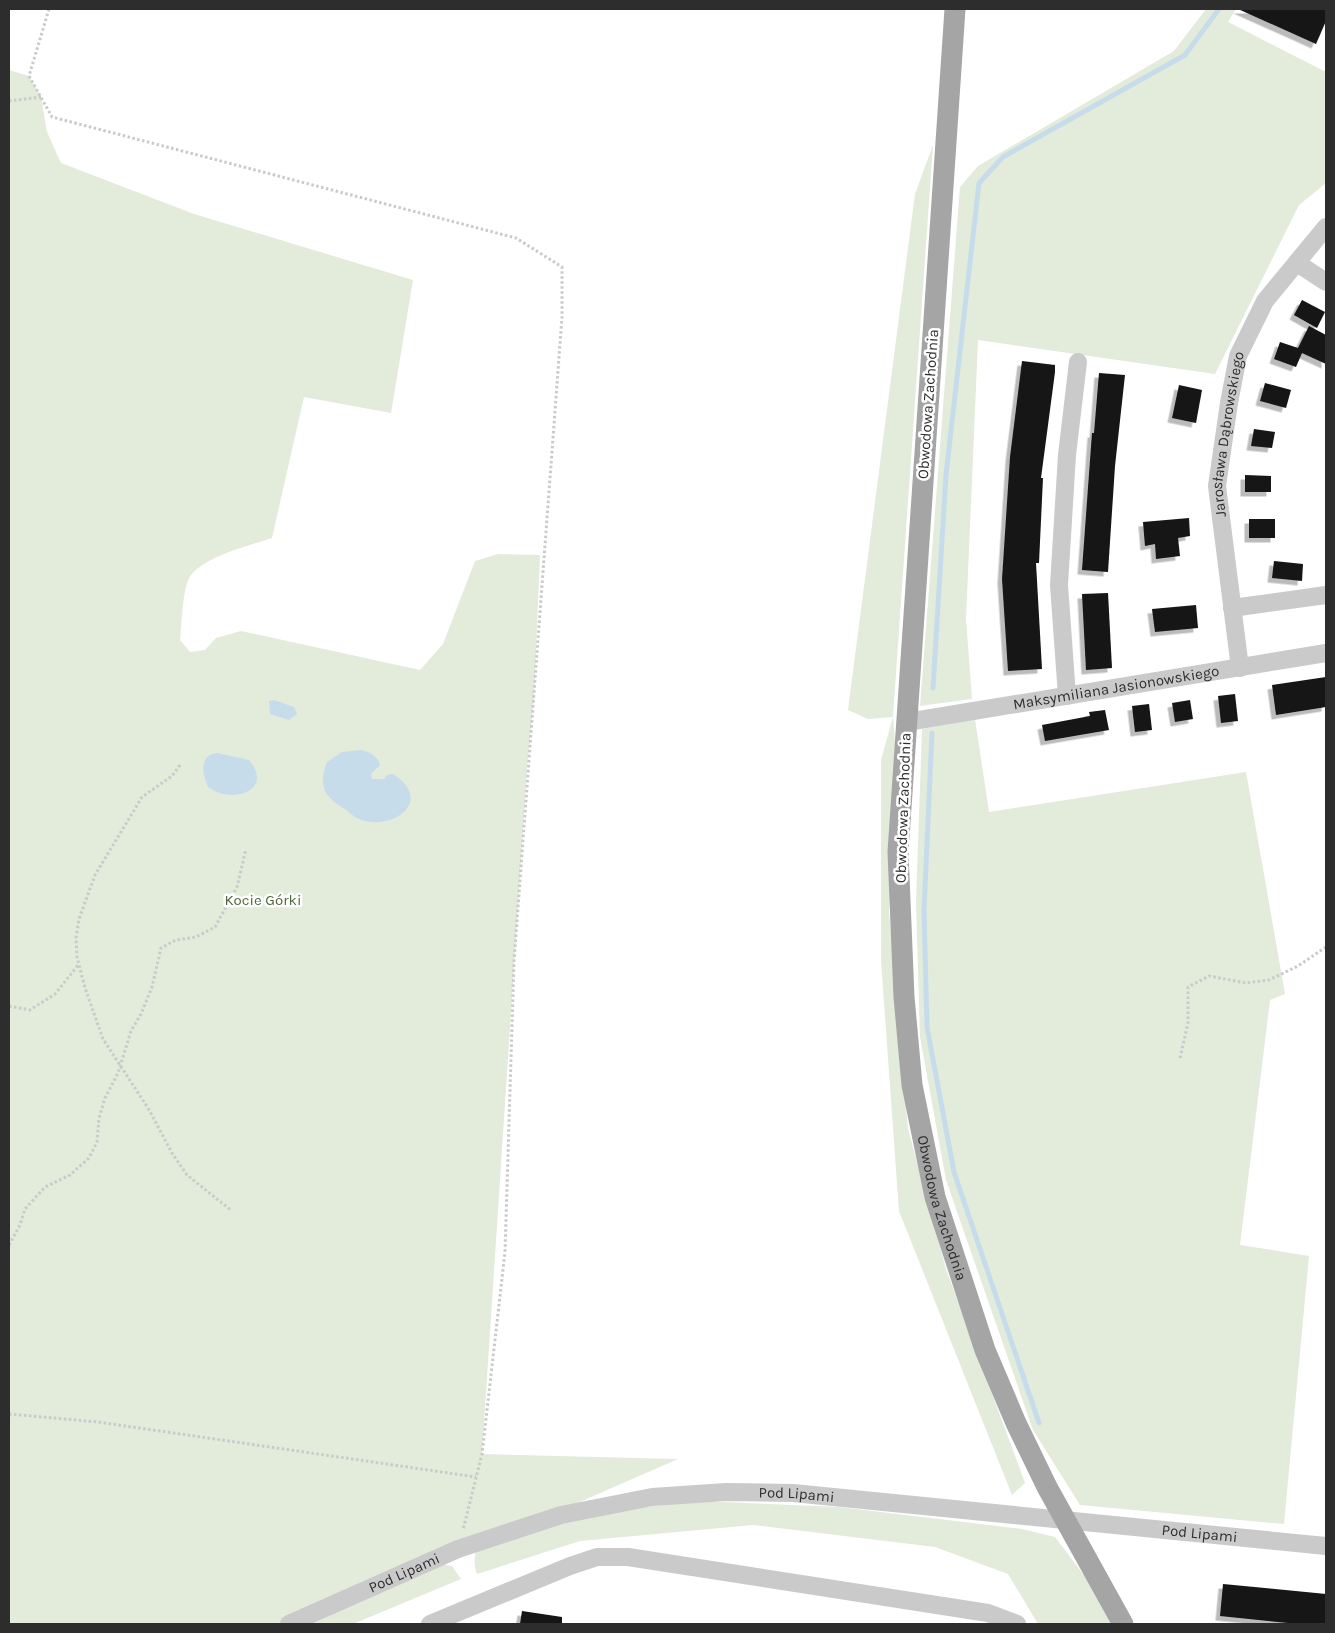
<svg xmlns="http://www.w3.org/2000/svg" width="1335" height="1633" font-family="Karla,sans-serif">
  <style>
    .green { fill: #e3ebdb }
    .water { fill: #c7dceb }
    .lines { fill: none; stroke-linecap: round; stroke-linejoin: round }
    .stream { stroke: #c7dceb; stroke-width: 5 }
    .building { fill: #141414; filter: url(#shadow) }
    .path { stroke: #cacaca; stroke-width: 3; stroke-dasharray: 2.5 2.5; stroke-linecap: butt }
    .minor { stroke: #cacaca; stroke-width: 18 }
    .major { stroke: #a5a5a5; stroke-width: 21 }
    .labels { text-anchor: middle; dominant-baseline: central; stroke-width: 5; stroke-linejoin: round; paint-order: stroke }
    .street-label { font-size: 15px; fill: #2d2d2d; stroke: #fff }
    .park-label { font-size: 15px; fill: #4f683c; stroke: #fff }
  </style>
  <defs>
    <filter id="shadow"><feDropShadow dx="-4.5" dy="4.5" stdDeviation="0" flood-color="#0004"/></filter>
  </defs>
  <rect width="100%" height="100%" fill="#fff"/>
  <g class="green">
    <polygon points="1206,9 1236,9 1228,22 1326,72 1326,183 1299,205 1215,374 978,340 966,619 972,699 920,706 960,187 978,166 1174,51"/>
    <path d="M9,70l20,6 12,21 6,35 14,31 133,51 219,66 -22,133 -87,-16 -32,141c-24,8 -64,17 -81,37 -9,11 -9,50 -11,65l10,12 15,-2 11,-12 25,-7 179,39 23,-26 32,-83 23,-7 42,1 -6,143 -7,70 -45,686 196,5 -377,165h-292z"/>
    <polygon points="933,145 893,716 896,756 889,911 908,1129 946,1269 1025,1483 1012,1495 899,1211 881,961 881,760 893,717 868,719 848,710 915,194"/>
    <polygon points="975,719 989,812 1246,772 1285,994 1270,1000 1240,1245 1309,1256 1284,1524 1080,1505 1033,1430 946,1180 920,1037 916,902 922,729"/>
    <path d="M698,1501l141,6 183,22 33,8 31,41 26,46h-74l-30,-50 -73,-27 -182,-22 -173,16 -103,33c-3,-8 -3,-15 -1,-24l79,-25 80,-17z"/>
    <polygon points="440,1564 452,1566 461,1579 353,1624 312,1624"/>
  </g>
  <g class="water">
    <polygon points="274,700 294,707 297,714 289,720 270,714 269,701"/>
    <path d="M361,750c9,2 17,6 19,15l-9,9 1,5h12l3,-4 6,-1c43,27 -2,60 -36,44 -4,-2 -8,-6 -12,-9 -21,-12 -27,-23 -18,-47l15,-10z"/>
    <path d="M217,753l32,7c26,31 -18,45 -41,27 -6,-13 -9,-32 9,-34z"/>
  </g>
  <g class="lines">
    <g class="stream">
      <polyline points="933,688 946,475 979,183 1003,157 1185,55 1219,9"/>
      <polyline points="932,733 924,910 927,1027 954,1172 1039,1423"/>
    </g>
  </g>
  <g class="building">
    <polygon points="1238,9 1326,9 1326,21 1316,44"/>
    <polygon points="1302,300 1325,312 1317,328 1294,315"/>
    <polygon points="1309,326 1326,335 1326,364 1302,353 1296,367 1274,359 1280,342 1298,348"/>
    <polygon points="1022,361 1055,365 1055,372 1041,478 1043,478 1039,563 1036,563 1042,669 1008,671 1002,579 1010,457"/>
    <polygon points="1099,373 1125,375 1115,466 1108,572 1082,570 1092,433 1094,433"/>
    <polygon points="1265,383 1291,390 1286,408 1260,401"/>
    <polygon points="1179,385 1202,390 1196,423 1172,418"/>
    <polygon points="1254,429 1275,432 1272,448 1251,446"/>
    <polygon points="1245,475 1271,476 1271,492 1245,492"/>
    <polygon points="1189,518 1190,536 1178,538 1180,556 1156,559 1155,544 1145,546 1143,522"/>
    <rect x="1249" y="519" width="26" height="19"/>
    <polygon points="1274,561 1303,564 1302,581 1272,578"/>
    <polygon points="1108,593 1112,668 1086,670 1082,594"/>
    <polygon points="1196,605 1198,628 1155,632 1152,609"/>
    <polygon points="1326,677 1326,707 1276,715 1272,685"/>
    <polygon points="1235,694 1238,721 1221,723 1218,696"/>
    <polygon points="1190,700 1193,719 1175,722 1172,703"/>
    <polygon points="1149,704 1152,730 1135,732 1132,706"/>
    <polygon points="1105,710 1109,730 1045,741 1042,725 1090,716 1089,712"/>
    <polygon points="1223,1584 1326,1594 1326,1624 1298,1624 1220,1616"/>
    <polygon points="522,1611 562,1617 562,1624 520,1624"/>
  </g>
  <g class="lines">
    <g class="path">
      <polyline points="49,9 29,76 52,117 516,238 562,267 562,317 514,961 505,1252 482,1454 463,1530"/>
      <polyline points="9,101 41,97"/>
      <polyline points="180,765 172,776 142,797 95,875 79,919 76,938 77,957 85,988 103,1039 148,1108 172,1153 187,1175 232,1211"/>
      <polyline points="9,1006 30,1010 55,994 79,964"/>
      <polyline points="1180,1058 1188,1023 1188,987 1209,976 1246,983 1269,980 1298,966 1326,947"/>
      <polyline points="9,1245 20,1225 25,1209 45,1187 70,1175 89,1158 97,1142 99,1118 105,1098 118,1073 131,1031 141,1014 152,987 161,948 176,940 196,937 215,927 237,887 246,849"/>
      <polyline points="9,1414 98,1422 476,1477"/>
    </g>
    <g class="minor">
      <polyline points="1297,263 1326,282"/>
      <polyline points="1232,608 1326,595"/>
      <path id="s1" d="M1240,668l-23,-182 12,-83 9,-47 27,-55 61,-74"/>
      <polyline points="1067,696 1059,585 1067,455 1078,362"/>
      <path id="s2" d="M907,722l419,-69"/>
      <path id="s3" d="M289,1624l169,-75 103,-34 91,-18 74,-5 67,1 533,53"/>
      <polyline points="430,1624 570,1566 597,1557 628,1557 988,1613 1017,1624"/>
    </g>
    <path class="major" id="s4" d="M955,9l-57,843 6,145 8,88 23,112 50,153 31,73 31,64 76,137"/>
  </g>
  <g class="labels">
    <g class="street-label">
      <text transform="translate(928 404) rotate(-86)">Obwodowa Zachodnia</text>
      <text stroke="none"><textPath href="#s1" startOffset="236">Jarosława Dąbrowskiego</textPath></text>
      <text stroke="none"><textPath href="#s2" startOffset="212">Maksymiliana Jasionowskiego</textPath></text>
      <text transform="translate(903 808) rotate(-88)">Obwodowa Zachodnia</text>
      <text stroke="none"><textPath href="#s4" startOffset="1205">Obwodowa Zachodnia</textPath></text>
      <text stroke="none"><textPath href="#s3" startOffset="531">Pod Lipami</textPath></text>
      <text stroke="none"><textPath href="#s3" startOffset="936">Pod Lipami</textPath></text>
      <text stroke="none"><textPath href="#s3" startOffset="126">Pod Lipami</textPath></text>
    </g>
    <g class="park-label">
      <text x="263" y="900">Kocie Górki</text>
    </g>
  </g>
  <rect width="1335" height="1633" fill="none" stroke="#2d2d2d" stroke-width="20"/>
</svg>
